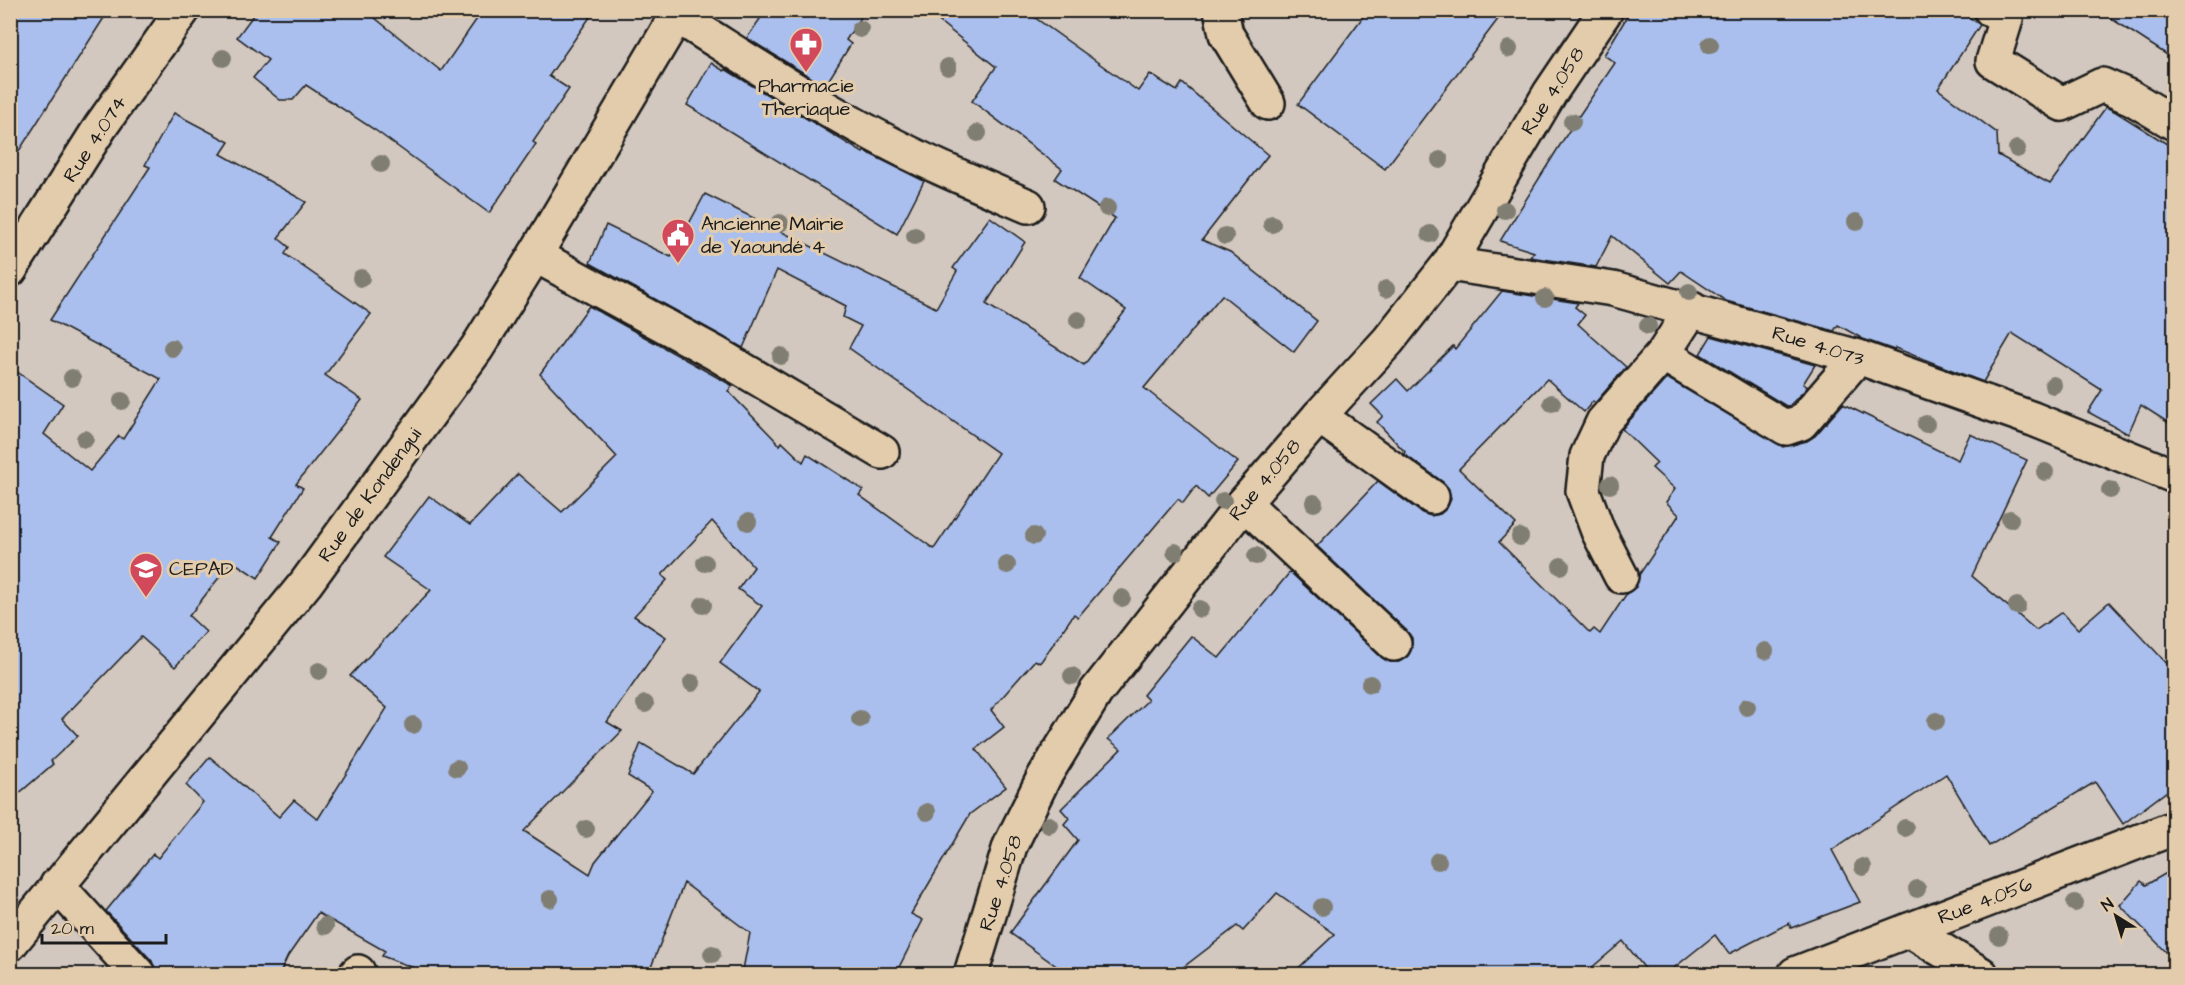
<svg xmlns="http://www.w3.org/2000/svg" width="2185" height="985" font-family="'Architects Daughter',sans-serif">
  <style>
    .building { fill: #aabfed; stroke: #1c1c1c; stroke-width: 1.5; fill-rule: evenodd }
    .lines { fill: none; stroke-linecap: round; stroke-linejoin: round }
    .minor-casing { stroke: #1c1c1c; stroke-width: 38 }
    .major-casing { stroke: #1c1c1c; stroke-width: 38 }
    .minor { stroke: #e3ccac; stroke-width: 33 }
    .major { stroke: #e3ccac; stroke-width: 33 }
    .tree { fill: #807e72 }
    .labels { text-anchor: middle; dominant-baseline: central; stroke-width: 6; stroke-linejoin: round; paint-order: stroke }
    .poi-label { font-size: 20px; fill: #1c1c1c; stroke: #e3ccac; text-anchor: start }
    .street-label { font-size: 20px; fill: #1c1c1c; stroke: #e3ccac }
  </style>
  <rect width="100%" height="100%" fill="#d2c8c0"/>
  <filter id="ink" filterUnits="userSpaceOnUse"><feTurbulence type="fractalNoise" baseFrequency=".0167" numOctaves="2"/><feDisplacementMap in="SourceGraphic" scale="12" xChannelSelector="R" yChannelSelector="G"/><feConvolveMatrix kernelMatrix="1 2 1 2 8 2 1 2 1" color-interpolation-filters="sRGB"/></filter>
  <g filter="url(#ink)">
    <g class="building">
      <polygon points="18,10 109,10 10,165 10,22"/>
      <polygon points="257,10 365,10 441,71 483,10 595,10 549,76 569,89 533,142 536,144 489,213 375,130 306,85 293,100 280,100 253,78 268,60 237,37"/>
      <polygon points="766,10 865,10 846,40 851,44 825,86 747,38"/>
      <path d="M925,10h99l114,81 12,-17 27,17 5,-8 86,72 -66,85 28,12 87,69 -23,31 -72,-57 -78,93 94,74 -30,36 -12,-12 -13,17 -5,-4 -100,118 -4,-3 -34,49 -5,-3 -44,50 13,17 -28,22 30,38 -36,27 -59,100 12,6 -28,55h-153l8,-42 -66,-50 -36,92h-215l-51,-19 3,-5 -67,-38 -30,43 -9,19h-123l-4,-14 -46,-50 47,-57 5,4 45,-56 -17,-17 24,-28 69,60 15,-17 24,19 69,-111 -37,-32 81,-86 -48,-33 46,-61 41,29 48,-51 44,38 55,-55 -77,-83 49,-68 144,80 -5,5 52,54 2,-3 21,20 4,-8 56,36 -4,5 75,54 64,-96 -149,-105 12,-22 -18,-9 3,-11 -69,-36 -34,78 -153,-85 16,-38 65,32 34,-63 231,114 21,-37 -4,-3 37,-51 35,25 -39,62 98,61 42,-55 -46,-32 35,-60 -60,-39 7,-10 -90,-68 24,-34zM712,521l42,46 -16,22 24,17 -42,57 39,29 -66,82 -52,-31 -13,33 24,15 -57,71 -5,12 -66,-43 98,-100 -15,-9 59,-85 -32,-21 33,-36 -5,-5z"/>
      <polygon points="1368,10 1505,10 1385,169 1298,104"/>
      <polygon points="1631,10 1959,10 1980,25 1938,89 1997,133 1998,155 2050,184 2106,107 2116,112 2175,149 2175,427 2141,405 2128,434 2088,412 2102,390 2012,333 1983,382 1895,348 1894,350 1863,339 1838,325 1834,331 1726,301 1681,271 1670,283 1612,236 1596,267 1530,257 1534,252 1500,241 1572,126 1615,63 1604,55"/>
      <polygon points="2098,10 2175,10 2175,60"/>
      <polygon points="711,63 724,71 725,69 863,153 864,151 924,181 897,234 687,105"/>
      <polygon points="174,113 229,142 221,154 306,202 278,238 289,247 285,254 371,314 325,375 362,400 296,484 303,488 272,537 281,542 258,578 232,561 189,616 206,632 175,667 141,637 62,719 78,736 51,761 53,764 10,801 10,367 63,404 44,434 90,471 119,436 123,439 161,379 50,320 150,167 145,165"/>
      <polygon points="1502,291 1578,303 1575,307 1585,315 1578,324 1626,367 1595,403 1593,401 1584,412 1547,379 1459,469 1516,524 1499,542 1590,633 1594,629 1600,634 1627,593 1636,587 1639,575 1679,515 1666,502 1675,489 1652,468 1657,463 1622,429 1667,378 1783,447 1807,441 1815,436 1843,404 1958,460 1970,434 2027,460 1972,576 2036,630 2062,612 2078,629 2109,602 2175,672 2175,785 2123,824 2095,782 1989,846 1946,774 1832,850 1860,902 1791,928 1789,923 1729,954 1715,935 1665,975 1650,975 1623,941 1583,975 1291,975 1335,934 1277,893 1243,931 1237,926 1173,975 1069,975 1010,933 1078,840 1064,824 1069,818 1061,809 1121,749 1108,739 1148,700 1143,695 1191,636 1219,658 1290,572 1382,658 1390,662 1399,662 1408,656 1412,648 1412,638 1407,631 1317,546 1378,481 1422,513 1431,516 1440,514 1447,508 1451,499 1449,489 1443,482 1404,454 1405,452 1377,422 1383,416 1371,404 1397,379 1408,391 1453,346 1455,349"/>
      <polygon points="1711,336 1815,365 1803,384 1808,387 1788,407 1700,354"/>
      <polygon points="2175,868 2175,961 2120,905 2141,881 2146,885"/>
    </g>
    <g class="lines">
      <defs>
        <g id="minor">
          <polyline points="1221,10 1226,34 1268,103"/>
          <polyline points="1991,10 2006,19 1993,61 2062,104 2102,85 2132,98 2174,123"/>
          <path d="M677,16c66,41 132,85 201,121 48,26 99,47 150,69"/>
          <polyline points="535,255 715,353 882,452"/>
          <polyline points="1449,264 1613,289 1858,357 2033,419 2174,476"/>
          <polyline points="10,270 101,126 183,10"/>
          <polyline points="1663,354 1786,428 1801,423 1858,357"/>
          <polyline points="1319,416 1432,497"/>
          <polyline points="1244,503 1394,644"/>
          <polyline points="1621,576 1598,531 1583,491 1587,456 1603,422 1663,354 1692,309"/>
          <polyline points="57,885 138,974"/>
          <polyline points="1909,930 1981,974"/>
          <polyline points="356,974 358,972"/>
          <polyline points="971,974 1010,846 1044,777 1096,692 1244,503 1319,416 1388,341 1449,264 1550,93 1606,10"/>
          <polyline points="1795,974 2174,828"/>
        </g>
        <polyline id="major" points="10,944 306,583 477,348 535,255 680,10"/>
      </defs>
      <use href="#minor" class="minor-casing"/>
      <use href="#major" class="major-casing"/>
      <use href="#minor" class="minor"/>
      <use href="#major" class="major"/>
    </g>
    <g class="tree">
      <circle cx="860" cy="29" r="9"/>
      <circle cx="1710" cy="45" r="9"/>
      <circle cx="1509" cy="49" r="9"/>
      <circle cx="223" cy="58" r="9"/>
      <circle cx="948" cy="67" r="9"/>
      <circle cx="1572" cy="122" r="9"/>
      <circle cx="978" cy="133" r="9"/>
      <circle cx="2017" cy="149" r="9"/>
      <circle cx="1440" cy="160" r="9"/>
      <circle cx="381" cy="164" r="9"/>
      <circle cx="1107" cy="208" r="9"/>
      <circle cx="1505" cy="210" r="9"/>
      <circle cx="1856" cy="222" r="9"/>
      <circle cx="780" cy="223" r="9"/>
      <circle cx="1272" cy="224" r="9"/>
      <circle cx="1430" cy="234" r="9"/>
      <circle cx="915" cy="236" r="9"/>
      <circle cx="1225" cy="236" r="9"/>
      <circle cx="361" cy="278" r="9"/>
      <circle cx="1386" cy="289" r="9"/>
      <circle cx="1689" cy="292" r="9"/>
      <circle cx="1545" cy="298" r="9"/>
      <circle cx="1078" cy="320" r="9"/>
      <circle cx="1648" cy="326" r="9"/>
      <circle cx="172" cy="348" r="9"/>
      <circle cx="781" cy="356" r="9"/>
      <circle cx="72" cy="378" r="9"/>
      <circle cx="2053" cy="385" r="9"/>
      <circle cx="122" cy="401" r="9"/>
      <circle cx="1552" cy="403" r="9"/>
      <circle cx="1926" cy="424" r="9"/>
      <circle cx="85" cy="439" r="9"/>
      <circle cx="2045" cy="472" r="9"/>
      <circle cx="1610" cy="485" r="9"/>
      <circle cx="2110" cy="490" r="9"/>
      <circle cx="1223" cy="501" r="9"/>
      <circle cx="1314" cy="503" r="9"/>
      <circle cx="2010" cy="519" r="9"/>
      <circle cx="748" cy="522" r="9"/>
      <circle cx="1034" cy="536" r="9"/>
      <circle cx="1520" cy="537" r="9"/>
      <circle cx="1175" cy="552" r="9"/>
      <circle cx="1256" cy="556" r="9"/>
      <circle cx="705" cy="563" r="9"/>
      <circle cx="1007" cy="565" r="9"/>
      <circle cx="1561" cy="566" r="9"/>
      <circle cx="1122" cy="598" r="9"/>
      <circle cx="703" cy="605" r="9"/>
      <circle cx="2017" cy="606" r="9"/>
      <circle cx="1200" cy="609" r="9"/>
      <circle cx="1765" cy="651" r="9"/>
      <circle cx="319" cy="671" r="9"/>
      <circle cx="1072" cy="676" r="9"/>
      <circle cx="692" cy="683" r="9"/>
      <circle cx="1370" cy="684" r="9"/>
      <circle cx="645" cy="704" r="9"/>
      <circle cx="1747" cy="707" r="9"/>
      <circle cx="860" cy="719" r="9"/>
      <circle cx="1936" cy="721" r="9"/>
      <circle cx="413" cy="725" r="9"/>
      <circle cx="457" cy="768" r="9"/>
      <circle cx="927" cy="812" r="9"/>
      <circle cx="1049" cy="825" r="9"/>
      <circle cx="1905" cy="828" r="9"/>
      <circle cx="586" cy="829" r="9"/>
      <circle cx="1438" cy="861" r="9"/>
      <circle cx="1863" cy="867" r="9"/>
      <circle cx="1917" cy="889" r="9"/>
      <circle cx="550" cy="899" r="9"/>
      <circle cx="2075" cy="903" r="9"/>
      <circle cx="1322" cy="907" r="9"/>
      <circle cx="325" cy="926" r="9"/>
      <circle cx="1999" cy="936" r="9"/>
      <circle cx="712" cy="954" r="9"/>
    </g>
  </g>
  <defs>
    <symbol id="pharmacy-pin" viewBox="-11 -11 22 30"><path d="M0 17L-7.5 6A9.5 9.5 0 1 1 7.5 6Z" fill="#d1495b" stroke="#e3ccac"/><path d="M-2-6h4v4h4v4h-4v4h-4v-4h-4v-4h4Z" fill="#fff"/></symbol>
    <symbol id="civic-pin" viewBox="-11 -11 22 30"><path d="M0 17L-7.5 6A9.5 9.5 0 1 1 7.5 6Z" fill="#d1495b" stroke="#e3ccac"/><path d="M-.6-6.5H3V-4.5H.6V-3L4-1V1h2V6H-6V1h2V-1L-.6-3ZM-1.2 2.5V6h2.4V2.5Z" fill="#fff"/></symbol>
    <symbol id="school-pin" viewBox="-11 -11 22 30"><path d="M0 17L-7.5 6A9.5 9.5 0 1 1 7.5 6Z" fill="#d1495b" stroke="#e3ccac"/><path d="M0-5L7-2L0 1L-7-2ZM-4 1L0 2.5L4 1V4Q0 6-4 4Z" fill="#fff"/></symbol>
  </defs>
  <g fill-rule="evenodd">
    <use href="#pharmacy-pin" x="787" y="25" width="38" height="52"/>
    <use href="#civic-pin" x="659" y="216" width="38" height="52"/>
    <use href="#school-pin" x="127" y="550" width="38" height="52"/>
  </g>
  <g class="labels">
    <g class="poi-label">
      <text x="806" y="86" text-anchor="middle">Pharmacie<tspan x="806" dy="23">Theriaque</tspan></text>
      <text x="701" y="224">Ancienne Mairie<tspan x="701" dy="23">de Yaoundé 4</tspan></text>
      <text x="169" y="569">CEPAD</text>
    </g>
    <g class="street-label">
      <text transform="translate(1553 91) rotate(-57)">Rue 4.058</text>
      <text transform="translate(95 139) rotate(-57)">Rue 4.074</text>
      <text transform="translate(1818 346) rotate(17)">Rue 4.073</text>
      <text transform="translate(1265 480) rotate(-50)">Rue 4.058</text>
      <text transform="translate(370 495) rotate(-54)">Rue de Kondengui</text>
      <text transform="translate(1001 883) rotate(-72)">Rue 4.058</text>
      <text transform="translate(1985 901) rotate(-21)">Rue 4.056</text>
    </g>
  </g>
  <rect width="2185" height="985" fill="none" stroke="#e3ccac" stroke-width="36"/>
  <rect x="18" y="18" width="2149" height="949" fill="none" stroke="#1c1c1c" stroke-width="2" filter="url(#ink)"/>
  <g transform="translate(2116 916) rotate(323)" stroke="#e3ccac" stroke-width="4.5" paint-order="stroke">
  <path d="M0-4.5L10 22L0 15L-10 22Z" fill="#1c1c1c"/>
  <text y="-9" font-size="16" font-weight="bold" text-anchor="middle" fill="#1c1c1c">N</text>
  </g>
  <path d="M42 934v9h124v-9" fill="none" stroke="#1c1c1c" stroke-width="3"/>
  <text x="51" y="934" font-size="18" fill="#1c1c1c" stroke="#e3ccac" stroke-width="4.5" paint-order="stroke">20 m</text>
</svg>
